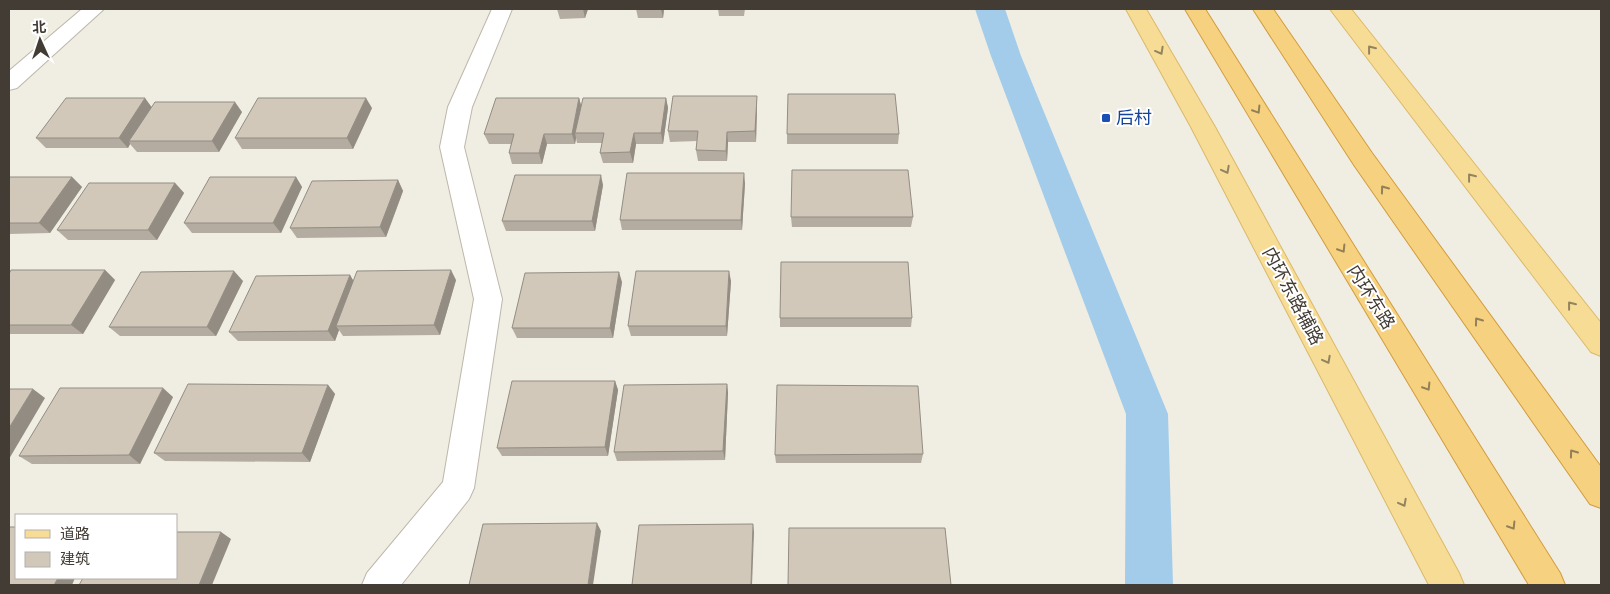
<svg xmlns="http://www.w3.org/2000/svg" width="1610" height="594" font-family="Karla,'Noto Sans SC',sans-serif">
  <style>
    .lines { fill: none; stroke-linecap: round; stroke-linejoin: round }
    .canal { fill: #a2ccea; fill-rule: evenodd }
    .minor-casing { stroke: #beb7aa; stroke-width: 2 }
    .primary-casing { stroke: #dbb967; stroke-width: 2 }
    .trunk-casing { stroke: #d29c3c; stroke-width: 2 }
    .minor { fill: #fff; fill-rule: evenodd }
    .primary { fill: #f7dc96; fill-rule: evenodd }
    .trunk { fill: #f6d280; fill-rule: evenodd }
    .wall { fill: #b4aca0 }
    .shaded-wall { fill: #928c82 }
    .building { fill: #d1c8ba; stroke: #928c82 }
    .oneway { stroke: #938460 }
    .oneway2 { stroke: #938056 }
    .transit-dot { fill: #1a4fb4; stroke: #fff; stroke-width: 2 }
    .labels { text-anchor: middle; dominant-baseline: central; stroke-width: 4; stroke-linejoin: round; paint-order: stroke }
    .transit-label { font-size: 18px; fill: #164399; stroke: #fff; text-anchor: start }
    .street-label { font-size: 18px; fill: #423c34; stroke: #fff }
  </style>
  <rect width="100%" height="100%" fill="#f0ede3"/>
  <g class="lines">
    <polygon class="canal" points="975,9 1005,9 1021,56 1168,414 1173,585 1125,585 1126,414 991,56"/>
    <defs>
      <g id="minor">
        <polygon points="82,9 104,9 17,88 9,90 9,71"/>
        <polygon points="492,9 512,9 472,107 464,147 502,299 474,488 469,499 401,585 362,585 367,573 443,482 474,299 440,147 448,107"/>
      </g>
      <g id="primary">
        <polygon points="1126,9 1146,9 1215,127 1459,573 1464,585 1429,585 1191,127"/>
        <polygon points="1330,9 1351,9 1601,323 1601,356 1591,352"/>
      </g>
      <g id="trunk">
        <polygon points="1185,9 1205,9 1560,573 1565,585 1529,585"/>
        <polygon points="1253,9 1273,9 1372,153 1601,467 1601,508 1590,504 1354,165"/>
      </g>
    </defs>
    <use href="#minor" class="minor-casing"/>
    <use href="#primary" class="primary-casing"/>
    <use href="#trunk" class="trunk-casing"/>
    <use href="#minor" class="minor"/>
    <use href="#primary" class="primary"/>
    <use href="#trunk" class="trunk"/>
  </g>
  <g class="wall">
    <polygon points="557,9 588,9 585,18 560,19"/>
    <polygon points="636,9 664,9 663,18 638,18"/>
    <polygon points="718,9 745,9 744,16 719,16"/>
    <polygon points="757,96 757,106 756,142 728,142 727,161 698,161 696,150 697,141 670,142 668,131"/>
    <polygon points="579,98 581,105 666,98 668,108 663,144 636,144 633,163 603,163 600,153 602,143 577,143 576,138 575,144 547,144 542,164 512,164 509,153 511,144 489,144 484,134"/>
    <polygon points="152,107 242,112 219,152 137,152 130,144 128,148 46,148 36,138"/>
    <polygon points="372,108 353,149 242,149 235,138"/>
    <polygon points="787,134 899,134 898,144 787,144"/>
    <polygon points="9,177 72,177 82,187 50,233 9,234"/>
    <polygon points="296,177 302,187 281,233 192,233 184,223"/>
    <polygon points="398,180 403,191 386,237 297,238 290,228"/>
    <polygon points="175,183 184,193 157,240 68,240 57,230"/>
    <polygon points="745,183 742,230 622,230 620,220"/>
    <polygon points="603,185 595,231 506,231 502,221"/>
    <polygon points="791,217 913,217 911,227 792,227"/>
    <polygon points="105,270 115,280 83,334 9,334 9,274"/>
    <polygon points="350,275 353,281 456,280 440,335 343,336 339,330 335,341 238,341 229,332"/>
    <polygon points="243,281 216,336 120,336 109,327"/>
    <polygon points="731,281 727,336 631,336 628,326"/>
    <polygon points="622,282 613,338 517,338 512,328"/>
    <polygon points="780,318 912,318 911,327 780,327"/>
    <polygon points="615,381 618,390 608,456 502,456 497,448"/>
    <polygon points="727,384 728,393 725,460 617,461 614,452"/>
    <polygon points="328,385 335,394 310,462 165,461 154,453"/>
    <polygon points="173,397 140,464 32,464 19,456"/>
    <polygon points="923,454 921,463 776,463 775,455"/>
  </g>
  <g class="shaded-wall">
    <polygon points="583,9 588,9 585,18"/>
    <polygon points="661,9 664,9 663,18"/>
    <polygon points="757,96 757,106 756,142 755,131"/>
    <polygon points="145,98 153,109 129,141 130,144 128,148 119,138"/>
    <polygon points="366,98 372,108 353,149 347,138"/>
    <polygon points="579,98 582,109 575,133 576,138 575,144 572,134"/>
    <polygon points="666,98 668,108 663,144 661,133"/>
    <polygon points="235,102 242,112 219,152 212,141"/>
    <polygon points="727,132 728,142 727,161 726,151"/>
    <polygon points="634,133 636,144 633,163 630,152"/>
    <polygon points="544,134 547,144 542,164 539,153"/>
    <polygon points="744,173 745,183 742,230 741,220"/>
    <polygon points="601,175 603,185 595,231 592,221"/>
    <polygon points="72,177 82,187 50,233 39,223"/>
    <polygon points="296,177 302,187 281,233 273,223"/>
    <polygon points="398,180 403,191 386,237 380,227"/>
    <polygon points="175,183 184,193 157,240 148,230"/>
    <polygon points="105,270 115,280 83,334 71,325"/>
    <polygon points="451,270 456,280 440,335 434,325"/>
    <polygon points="234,271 243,281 216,336 207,327"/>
    <polygon points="729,271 731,281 727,336 726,326"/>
    <polygon points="619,272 622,282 613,338 610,328"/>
    <polygon points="350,275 356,285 336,326 339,330 335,341 328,331"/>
    <polygon points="615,381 618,390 608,456 605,447"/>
    <polygon points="727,384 728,393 725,460 723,451"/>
    <polygon points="328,385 335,394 310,462 302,453"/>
    <polygon points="163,388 173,397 140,464 129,455"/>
    <polygon points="33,389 45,398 9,459 9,428"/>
    <polygon points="597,523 601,531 593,585 588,585"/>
    <polygon points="753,524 754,532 752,585 751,585"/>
    <polygon points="221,532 231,539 212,585 199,585"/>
    <polygon points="58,578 75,578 72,585 54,585"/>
  </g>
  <g class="building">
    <polygon points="788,94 895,94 899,134 787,134"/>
    <polygon points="673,96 757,96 755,131 727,132 726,151 696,150 698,131 668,131"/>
    <polygon points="66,98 145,98 119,138 36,138"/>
    <polygon points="258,98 366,98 347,138 235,138"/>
    <polygon points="496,98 579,98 572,134 544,134 539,153 509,153 514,134 484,134"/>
    <polygon points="583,98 666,98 661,133 634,133 630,152 600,153 604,133 575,133"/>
    <polygon points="155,102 235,102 212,141 129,141"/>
    <polygon points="792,170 908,170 913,217 791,217"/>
    <polygon points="627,173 744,173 741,220 620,220"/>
    <polygon points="515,175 601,175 592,221 502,221"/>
    <polygon points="9,177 72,177 39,223 9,223"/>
    <polygon points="210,177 296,177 273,223 184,223"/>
    <polygon points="398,180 380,227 290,228 312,181"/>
    <polygon points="89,183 175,183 148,230 57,230"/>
    <polygon points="781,262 908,262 912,318 780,318"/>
    <polygon points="11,270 105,270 71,325 9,325 9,274"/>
    <polygon points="451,270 434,325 336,326 357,271"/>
    <polygon points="234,271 207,327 109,327 141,272"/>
    <polygon points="636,271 729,271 726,326 628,326"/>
    <polygon points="619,272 610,328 512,328 525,273"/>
    <polygon points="350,275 328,331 229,332 256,276"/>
    <polygon points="512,381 615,381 605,447 497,448"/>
    <polygon points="188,384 328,385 302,453 154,453"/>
    <polygon points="727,384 723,451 614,452 624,385"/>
    <polygon points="777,385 918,386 923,454 775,455"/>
    <polygon points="60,388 163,388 129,455 19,456"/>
    <polygon points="9,389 33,389 9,428"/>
    <polygon points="597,523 588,585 469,585 483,524"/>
    <polygon points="753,524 751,585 632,585 639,525"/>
    <polygon points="9,527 16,527 16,578 58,578 54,585 9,585"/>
    <polygon points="789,528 945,528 951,585 788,585"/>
    <polygon points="176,532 221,532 199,585 79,585 83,578 176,578"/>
  </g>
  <defs><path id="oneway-chevron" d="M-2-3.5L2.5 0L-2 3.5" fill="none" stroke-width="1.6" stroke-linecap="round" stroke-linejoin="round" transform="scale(1.25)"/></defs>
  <g class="oneway">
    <use href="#oneway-chevron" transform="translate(1371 49) rotate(-128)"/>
    <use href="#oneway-chevron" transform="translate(1160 51) rotate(61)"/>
    <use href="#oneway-chevron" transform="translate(1226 170) rotate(62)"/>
    <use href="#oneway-chevron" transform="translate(1471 177) rotate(-128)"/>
    <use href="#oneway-chevron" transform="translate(1571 305) rotate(-128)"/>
    <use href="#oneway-chevron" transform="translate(1327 360) rotate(62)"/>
    <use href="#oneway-chevron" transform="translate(1403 503) rotate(62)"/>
  </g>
  <g class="oneway2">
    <use href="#oneway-chevron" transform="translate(1257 110) rotate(58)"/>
    <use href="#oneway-chevron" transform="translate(1384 189) rotate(-126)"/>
    <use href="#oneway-chevron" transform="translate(1342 249) rotate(58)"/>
    <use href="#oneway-chevron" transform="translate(1478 321) rotate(-126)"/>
    <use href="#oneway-chevron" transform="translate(1427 387) rotate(58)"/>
    <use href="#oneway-chevron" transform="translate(1573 453) rotate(-126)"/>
    <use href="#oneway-chevron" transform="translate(1512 526) rotate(58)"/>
  </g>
  <rect class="transit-dot" x="1101" y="113" width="10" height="10" rx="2.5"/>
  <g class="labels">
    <g class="transit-label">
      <text x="1116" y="118">后村</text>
    </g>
    <g class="street-label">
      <text transform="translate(1293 296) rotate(62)">内环东路辅路</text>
      <text transform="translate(1371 297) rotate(58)">内环东路</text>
    </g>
  </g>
  <rect width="1610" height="594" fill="none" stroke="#423c34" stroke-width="20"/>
  <rect x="15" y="514" width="162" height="65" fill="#ffffff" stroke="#b3b1ae"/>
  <rect x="25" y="530" width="25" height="8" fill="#f7dc96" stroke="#b3b1ae"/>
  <text x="60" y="539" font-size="15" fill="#423c34">道路</text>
  <rect x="25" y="552" width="25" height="15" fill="#d1c8ba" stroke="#b3b1ae"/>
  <text x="60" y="564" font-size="15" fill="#423c34">建筑</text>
  <g transform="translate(40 40) rotate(357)" stroke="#ffffff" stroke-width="4" paint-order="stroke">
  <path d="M0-4L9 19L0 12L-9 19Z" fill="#423c34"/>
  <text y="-8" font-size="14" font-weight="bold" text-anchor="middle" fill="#423c34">北</text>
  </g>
</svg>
